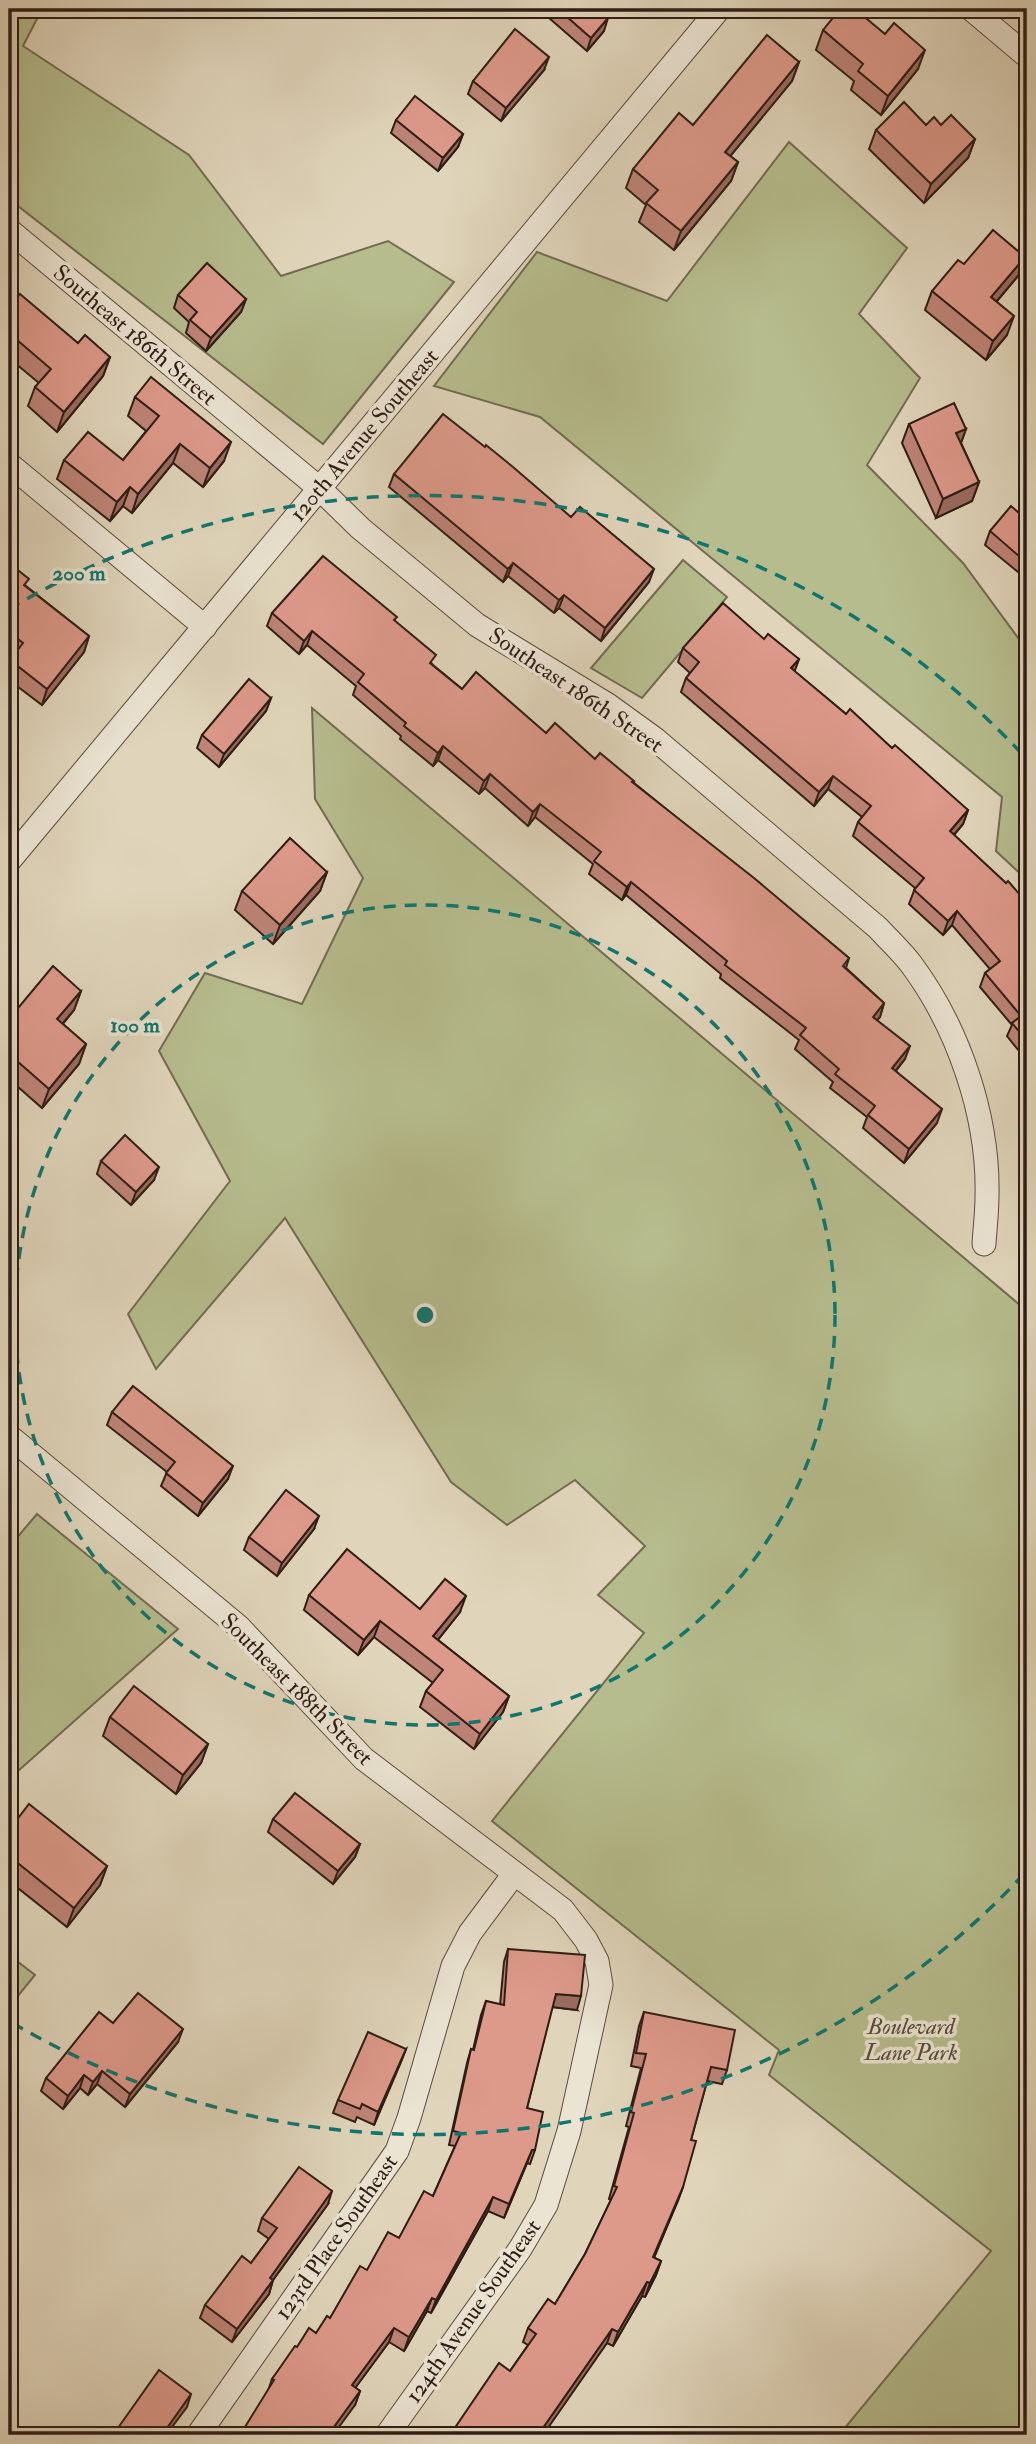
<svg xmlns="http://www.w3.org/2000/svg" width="1036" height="2444" font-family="'IM FELL Double Pica',serif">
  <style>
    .green { fill: #b6bc8d; stroke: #726c51; stroke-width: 2 }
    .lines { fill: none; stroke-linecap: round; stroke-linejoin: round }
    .street-casing { stroke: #5b4b3e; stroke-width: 25 }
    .street { stroke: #ebe4d3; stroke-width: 23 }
    .wall { fill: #be8477; stroke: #2f1d15; stroke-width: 2 }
    .shaded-wall { fill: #9b6b61; stroke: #2f1d15; stroke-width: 2 }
    .building { fill: #dd998a; stroke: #2f1d15; stroke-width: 2 }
    .ring { fill: none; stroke: #0f766e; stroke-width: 3.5; stroke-dasharray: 12 9 }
    .labels { text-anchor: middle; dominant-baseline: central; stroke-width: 7; stroke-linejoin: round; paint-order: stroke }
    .street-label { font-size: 23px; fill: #2f1d15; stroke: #ebe4d3 }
    .park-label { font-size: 23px; font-style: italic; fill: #584d39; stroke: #ebe4d3 }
    .centre { fill: #0f766e; stroke: #ebe4d3; stroke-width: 3.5 }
    .ring-label { font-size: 21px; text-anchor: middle; font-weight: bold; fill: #0f766e; stroke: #ebe4d3; stroke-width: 7; stroke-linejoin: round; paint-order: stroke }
  </style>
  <rect width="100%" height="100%" fill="#e0d5bb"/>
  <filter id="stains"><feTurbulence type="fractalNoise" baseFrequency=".00286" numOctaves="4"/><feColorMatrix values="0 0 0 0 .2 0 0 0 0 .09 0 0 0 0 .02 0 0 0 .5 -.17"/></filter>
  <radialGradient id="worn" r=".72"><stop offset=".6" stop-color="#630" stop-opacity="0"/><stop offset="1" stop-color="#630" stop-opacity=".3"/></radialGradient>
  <g class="green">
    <polygon points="9,9 42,9 23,46 189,155 281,276 388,241 454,282 323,444 9,199"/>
    <polygon points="789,142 907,248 859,314 920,378 867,465 963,563 1027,650 1027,880 996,851 1002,797 540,417 434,386 537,252 667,301"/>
    <polygon points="683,560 727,597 642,698 591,668"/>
    <polygon points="312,708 1027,1311 1027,2435 839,2435 991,2251 769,2075 779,2050 492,1821 644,1633 598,1595 645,1546 575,1480 507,1525 451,1482 285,1218 156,1369 128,1314 230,1181 159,1051 205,973 302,1004 363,878 315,799"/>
    <polygon points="37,1514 178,1629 9,1779 9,1547"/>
    <polygon points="9,1955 35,1975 9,2007"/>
  </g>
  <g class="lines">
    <defs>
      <g id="street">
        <polyline points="971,9 1027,56"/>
        <path d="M9,230l310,258 41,40 117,97 131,80 47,34 223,189c11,12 23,23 33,36 47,63 78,152 76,232 0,16 -2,32 -3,48"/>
        <polyline points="9,464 205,627"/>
        <polyline points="9,861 719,9"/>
        <polyline points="9,1436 238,1626 364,1759 563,1910 586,1940 597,1961 601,1985 569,2131 546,2205 520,2249 387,2435"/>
        <polyline points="198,2435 397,2151 409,2118 453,1966 470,1933 514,1874"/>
      </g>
    </defs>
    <use href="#street" class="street-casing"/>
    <use href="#street" class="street"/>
  </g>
  <g class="wall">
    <polygon points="552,9 602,9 600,11 604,31 587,51 549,18"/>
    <polygon points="823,30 918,69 881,115 851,90 854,81 816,50"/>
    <polygon points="799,62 792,81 730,156 738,162 731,181 674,250 639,222 646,205 626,188 633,169 693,125"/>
    <polygon points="544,70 501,121 468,94 473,81"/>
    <polygon points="396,120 463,134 458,147 438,171 391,133"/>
    <polygon points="926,125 941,125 975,139 968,158 924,203 869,149 876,130"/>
    <polygon points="1027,168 1027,179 1024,176"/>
    <polygon points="1018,276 997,301 1007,335 986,360 925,310 932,291"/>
    <polygon points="178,295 246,299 241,312 206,351 186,333 189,322 174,308"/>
    <polygon points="9,307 78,343 110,357 103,376 57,432 28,406 35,387 39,383 9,358"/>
    <polygon points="1027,389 1027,412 1021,407"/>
    <polygon points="135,397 224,461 203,487 173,463 132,513 123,506 110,521 57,479 64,460 123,460 146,431 128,416"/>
    <polygon points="909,424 966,429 961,443 979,482 972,501 936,518 902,443"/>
    <polygon points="394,474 571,517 649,582 601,641 559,608 554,613 508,576 503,582 389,487"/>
    <polygon points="1027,520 1027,571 1023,576 985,545 990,531"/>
    <polygon points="9,563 26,586 89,636 84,652 42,705 9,680 9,663 13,656 9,652"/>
    <polygon points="272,613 395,621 433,665 462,689 595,759 633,782 849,958 846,968 884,1003 880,1017 877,1020 905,1059 896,1071 937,1123 904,1163 863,1128 867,1117 830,1088 833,1082 795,1049 799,1040 720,978 721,974 626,895 622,900 589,874 593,864 535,817 528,826 485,788 479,794 438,760 433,766 400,739 401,736 353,695 356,686 307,645 299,654 267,626"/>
    <polygon points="764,639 799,659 794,671 846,714 892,748 968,810 963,824 954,835 1027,903 1027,1061 1007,1036 1012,1025 980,987 985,973 990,969 952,925 943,935 909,904 915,888 853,836 858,822 862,817 828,789 814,806 681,692 686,678 690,673 678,662 683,648"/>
    <polygon points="271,698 266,711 219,767 197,748 202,735"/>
    <polygon points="327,872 320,891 273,944 235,910 242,891"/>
    <polygon points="81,991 74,1010 63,1024 86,1044 79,1064 42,1108 9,1079 9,1019"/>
    <polygon points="101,1161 154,1180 131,1205 97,1174"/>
    <polygon points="112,1412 228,1479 198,1516 161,1486 167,1472 107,1425"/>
    <polygon points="314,1529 277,1576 244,1550 249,1537"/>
    <polygon points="309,1595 420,1609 460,1612 438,1640 509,1696 503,1712 474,1749 420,1707 426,1691 433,1683 374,1637 358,1655 304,1610"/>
    <polygon points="110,1717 208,1744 201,1763 176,1794 103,1736"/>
    <polygon points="273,1819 360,1844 355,1857 333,1884 268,1832"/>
    <polygon points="9,1830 107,1866 100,1885 67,1927 9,1881"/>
    <polygon points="508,1949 577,2010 552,2007 527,2108 535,2150 530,2164 527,2163 504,2218 488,2211 431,2313 427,2311 404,2351 389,2342 355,2388 360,2391 355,2405 269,2388 272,2379 297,2347 316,2333 330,2318 367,2270 399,2238 433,2196 455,2146 449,2145 467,2063 471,2049 473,2050 481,2015 486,2001 500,2005 504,1962"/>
    <polygon points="644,2012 727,2070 722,2084 707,2081 691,2140 683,2187 654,2258 661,2261 656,2275 645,2297 642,2296 613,2346 607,2343 510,2371 528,2345 523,2342 528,2328 555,2304 585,2254 611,2200 609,2199 629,2127 626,2126 641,2068 631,2066 639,2026"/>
    <polygon points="113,2023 178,2042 125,2107 97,2084 88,2095 80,2088 63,2109 41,2091 46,2078"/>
    <polygon points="406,2049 374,2125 357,2117 355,2122 333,2113 338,2100"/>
    <polygon points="328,2204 273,2280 269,2294 232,2342 200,2318 205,2305 251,2263 269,2239 258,2231 262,2218"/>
  </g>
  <g class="shaded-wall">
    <polygon points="608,18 604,31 587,51 591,38"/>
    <polygon points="925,50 918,69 881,115 888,96"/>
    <polygon points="549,57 544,70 501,121 506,108"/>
    <polygon points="799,62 792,81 718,171 725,152"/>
    <polygon points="463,134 458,147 438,171 443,158"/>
    <polygon points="975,139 968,158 924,203 931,184"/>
    <polygon points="738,162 731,181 674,250 681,231"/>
    <polygon points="1025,257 1018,276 984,316 991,297"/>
    <polygon points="246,299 241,312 206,351 211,338"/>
    <polygon points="1014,316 1007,335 986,360 993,341"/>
    <polygon points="110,357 103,376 57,432 64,412"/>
    <polygon points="966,429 959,448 956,433"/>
    <polygon points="231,442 224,461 203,487 210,468"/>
    <polygon points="180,444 173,463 132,513 138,494"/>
    <polygon points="979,482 972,501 936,518 943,499"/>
    <polygon points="130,487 123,506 110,521 117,502"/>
    <polygon points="513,563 508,576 503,582 508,569"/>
    <polygon points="654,569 649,582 601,641 605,628"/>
    <polygon points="564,595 559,608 554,613 559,600"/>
    <polygon points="312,631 307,645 299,654 304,641"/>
    <polygon points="89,636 84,652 42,705 47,689"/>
    <polygon points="799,659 794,673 791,668"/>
    <polygon points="271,698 266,711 219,767 224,754"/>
    <polygon points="443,746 438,760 433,766 438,753"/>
    <polygon points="490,774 485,788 479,794 484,781"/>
    <polygon points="833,776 828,789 814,806 819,792"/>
    <polygon points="540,804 535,817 528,826 533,812"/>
    <polygon points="968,810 963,824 945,845 950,831"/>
    <polygon points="327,872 320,891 273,944 280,925"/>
    <polygon points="631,882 626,895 622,900 627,887"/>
    <polygon points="957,911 952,925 943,935 948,921"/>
    <polygon points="81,991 74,1010 50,1038 57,1019"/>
    <polygon points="884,1003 880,1017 868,1030 873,1017"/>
    <polygon points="86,1044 79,1064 42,1108 49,1089"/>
    <polygon points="910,1046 905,1059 887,1081 892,1068"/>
    <polygon points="942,1109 937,1123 904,1163 909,1149"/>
    <polygon points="159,1167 154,1180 131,1205 136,1192"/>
    <polygon points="233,1466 228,1479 198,1516 203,1503"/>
    <polygon points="319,1516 314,1529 277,1576 282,1563"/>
    <polygon points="466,1596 460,1612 428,1652 433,1636"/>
    <polygon points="380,1621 374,1637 358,1655 364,1640"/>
    <polygon points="509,1696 503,1712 474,1749 480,1734"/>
    <polygon points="208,1744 201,1763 176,1794 183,1775"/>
    <polygon points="360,1844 355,1857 333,1884 338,1871"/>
    <polygon points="107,1866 100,1885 67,1927 74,1908"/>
    <polygon points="556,1994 581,1996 577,2010 551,2007"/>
    <polygon points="183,2029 178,2042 125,2107 130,2094"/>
    <polygon points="406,2049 401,2062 374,2125 378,2112"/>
    <polygon points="102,2071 97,2084 88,2095 93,2082"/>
    <polygon points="84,2075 80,2088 63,2109 68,2096"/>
    <polygon points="532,2150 527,2163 504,2218 509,2204"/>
    <polygon points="683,2187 678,2201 648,2271 653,2257"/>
    <polygon points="332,2191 328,2204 265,2291 270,2278"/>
    <polygon points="493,2197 488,2211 431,2313 436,2300"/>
    <polygon points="661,2261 656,2275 645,2297 650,2283"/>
    <polygon points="273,2280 269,2294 232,2342 237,2329"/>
    <polygon points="647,2282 642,2296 613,2346 618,2332"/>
    <polygon points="432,2298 427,2311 404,2351 409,2337"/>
    <polygon points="394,2328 389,2342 347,2399 352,2385"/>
    <polygon points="612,2329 607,2343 543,2435 538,2435"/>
    <polygon points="360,2391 355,2405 333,2435 328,2435"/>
    <polygon points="191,2394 187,2407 166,2435 162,2435"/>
  </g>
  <g class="building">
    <polygon points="558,9 597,9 608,18 591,38"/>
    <polygon points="840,9 855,9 885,34 894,23 925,50 888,96 858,71 863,64 823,30"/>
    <polygon points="515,29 549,57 506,108 473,81"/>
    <polygon points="767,35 799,62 725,152 738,162 681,231 646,203 658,190 633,169 679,113 693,125"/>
    <polygon points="415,96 463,134 443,158 396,120"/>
    <polygon points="904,102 926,125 934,117 941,125 951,115 975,139 931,184 876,130"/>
    <polygon points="993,230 1025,257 991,297 1014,316 993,341 932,291 958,260 964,264"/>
    <polygon points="207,263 246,299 211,338 190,320 197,312 178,295"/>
    <polygon points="20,294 78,343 85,335 110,357 64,412 35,387 51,369 9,333 9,307"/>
    <polygon points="151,377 231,442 210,468 180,444 138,494 130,487 117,502 64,460 88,432 123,460 159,416 135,397"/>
    <polygon points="954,403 966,429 956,433 979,482 943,499 909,424"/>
    <polygon points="443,414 485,447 486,445 513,467 571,517 580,507 654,569 605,628 564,595 559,600 513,563 508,569 394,474"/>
    <polygon points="1011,506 1027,520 1027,563 990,531"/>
    <polygon points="323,556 397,617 394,620 436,655 430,663 462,689 476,672 546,733 555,723 595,759 600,753 634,781 632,782 754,878 849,958 843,966 884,1003 873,1017 910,1046 892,1068 942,1109 909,1149 868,1115 875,1106 835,1074 839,1069 800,1035 806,1028 725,965 727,961 631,882 627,887 594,861 601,852 540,804 533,812 490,774 484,781 443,746 438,753 404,726 406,723 358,682 364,674 312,631 304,641 272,613"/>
    <polygon points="9,563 29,579 24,585 89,636 47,689 10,660 23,643 9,632 9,622 10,620 9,619"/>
    <polygon points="723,603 764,639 768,634 799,659 791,668 846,714 850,709 892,748 895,745 968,810 950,831 1006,883 1008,881 1027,903 1027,926 1025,927 1027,930 1027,1041 1012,1023 1021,1016 985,973 1000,961 957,911 948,921 914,890 924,878 858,822 871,806 833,776 819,792 686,678 699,662 683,648"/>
    <polygon points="249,679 271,698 224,754 202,735"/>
    <polygon points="290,838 327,872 280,925 242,891"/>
    <polygon points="53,966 81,991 57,1019 86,1044 49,1089 9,1054 9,1019"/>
    <polygon points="125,1135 159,1167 136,1192 101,1161"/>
    <polygon points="133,1386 233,1466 203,1503 166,1473 175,1462 112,1412"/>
    <polygon points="286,1490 319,1516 282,1563 249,1537"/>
    <polygon points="347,1549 420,1609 445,1579 466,1596 433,1636 509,1696 480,1734 426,1691 443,1670 380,1621 364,1640 309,1595"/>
    <polygon points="134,1686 208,1744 183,1775 110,1717"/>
    <polygon points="295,1793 360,1844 338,1871 273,1819"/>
    <polygon points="29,1804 107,1866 74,1908 9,1856 9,1830"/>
    <polygon points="508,1949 585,1955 581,1996 556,1994 527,2108 543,2112 535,2150 532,2150 509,2204 493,2197 436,2300 432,2298 409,2337 394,2328 352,2385 360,2391 328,2435 240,2435 274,2380 272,2379 295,2346 297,2347 309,2328 316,2333 327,2316 330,2318 360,2266 367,2270 388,2232 399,2238 424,2191 433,2196 461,2133 453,2131 471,2049 474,2050 486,2001 504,2005"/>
    <polygon points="138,1993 183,2029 130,2094 102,2071 93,2082 84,2075 68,2096 46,2078 99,2012 113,2023"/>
    <polygon points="644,2012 735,2030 727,2070 711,2067 691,2140 696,2141 683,2187 653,2257 661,2261 650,2283 647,2282 618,2332 612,2329 538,2435 450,2435 499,2363 510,2371 536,2334 528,2328 548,2299 555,2304 585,2254 617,2187 614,2186 634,2113 631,2112 646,2054 636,2053"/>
    <polygon points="368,2032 406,2049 378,2112 362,2104 360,2109 338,2100"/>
    <polygon points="299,2167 332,2191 270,2278 273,2280 237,2329 205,2305 242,2256 251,2263 277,2228 262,2218"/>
    <polygon points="159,2370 191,2394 162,2435 113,2435"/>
  </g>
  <g class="ring">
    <circle cx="425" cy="1315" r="410"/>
    <path d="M1024 1874A819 819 0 0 1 9 2021M9 609A819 819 0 0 1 1024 756"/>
  </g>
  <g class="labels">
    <g class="street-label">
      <text transform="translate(135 335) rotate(40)">Southeast 186th Street</text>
      <text transform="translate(364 435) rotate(-50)">120th Avenue Southeast</text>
      <text transform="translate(576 690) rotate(34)">Southeast 186th Street</text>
      <text transform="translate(297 1689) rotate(45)">Southeast 188th Street</text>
      <text transform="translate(336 2237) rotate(-55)">123rd Place Southeast</text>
      <text transform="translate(473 2311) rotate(-55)">124th Avenue Southeast</text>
    </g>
    <g class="park-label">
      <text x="911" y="2026">Boulevard<tspan x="911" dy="26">Lane Park</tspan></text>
    </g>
  </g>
  <circle cx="425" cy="1315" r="10" class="centre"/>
  <g class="ring-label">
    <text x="79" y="580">200 m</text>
    <text x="135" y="1032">100 m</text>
  </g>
  <rect width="1036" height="2444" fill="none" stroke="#e0d5bb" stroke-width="35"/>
  <rect x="10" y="10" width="1015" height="2423" fill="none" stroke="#2f1d15" stroke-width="3.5"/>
  <rect x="18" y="18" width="1001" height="2409" fill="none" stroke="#2f1d15" stroke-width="2"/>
  <rect width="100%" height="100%" filter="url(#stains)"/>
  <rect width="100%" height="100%" fill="url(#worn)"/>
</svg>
